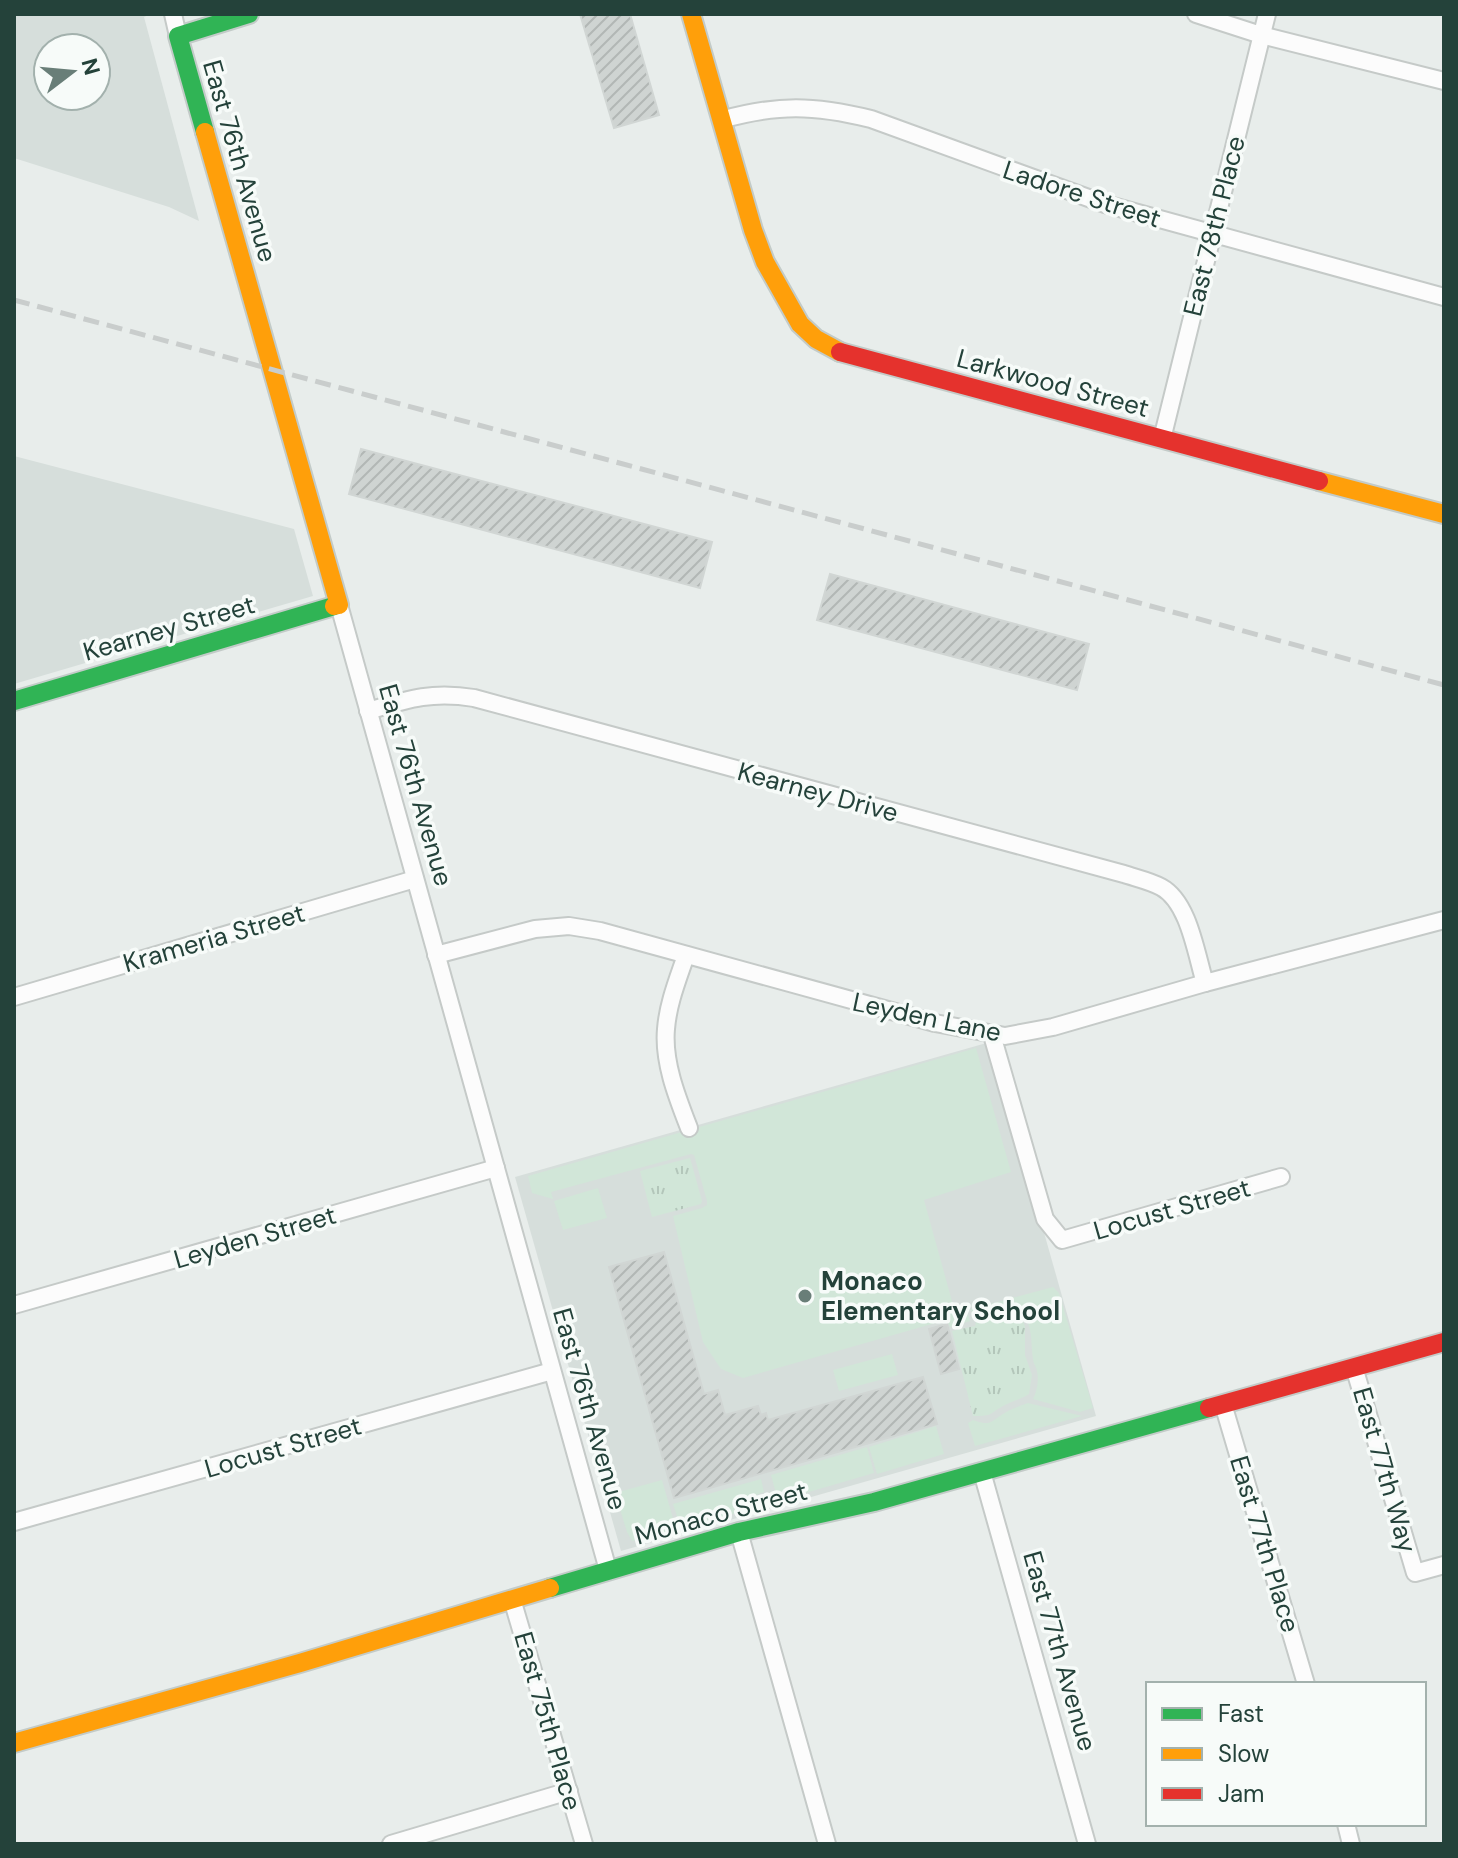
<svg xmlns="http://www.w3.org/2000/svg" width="1458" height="1858" font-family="'DM Sans',sans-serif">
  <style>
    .built { fill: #d6dedb; fill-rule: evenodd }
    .grass { fill: #d1e6d8 }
    .park { fill: url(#park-tufts) }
    .building { fill: url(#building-hatch); stroke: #d1d6d4; stroke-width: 2 }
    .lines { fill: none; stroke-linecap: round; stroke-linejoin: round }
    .street-casing { stroke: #c5cac8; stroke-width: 20 }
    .fast-casing { stroke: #c3cbc8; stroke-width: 22 }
    .slow-casing { stroke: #c3cbc8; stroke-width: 22 }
    .jam-casing { stroke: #c3cbc8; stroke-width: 22 }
    .street { stroke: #fcfcfc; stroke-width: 16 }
    .fast { stroke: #30b455; stroke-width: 18 }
    .slow { stroke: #ff9f0a; stroke-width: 18 }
    .jam { stroke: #e5322d; stroke-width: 18 }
    .rail { stroke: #c9cdcc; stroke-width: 5; stroke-dasharray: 16 8; stroke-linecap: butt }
    .poi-dot { fill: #697e78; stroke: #f7fbf9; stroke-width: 3 }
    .labels { text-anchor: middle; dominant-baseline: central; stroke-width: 7; stroke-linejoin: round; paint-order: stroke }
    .street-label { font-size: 26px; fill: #24423a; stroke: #f7fbf9 }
    .poi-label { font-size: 26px; font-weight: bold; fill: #24423a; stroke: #f7fbf9; text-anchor: start }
  </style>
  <defs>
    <pattern id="park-tufts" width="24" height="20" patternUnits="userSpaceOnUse" patternTransform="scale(2)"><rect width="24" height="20" fill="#d1e6d8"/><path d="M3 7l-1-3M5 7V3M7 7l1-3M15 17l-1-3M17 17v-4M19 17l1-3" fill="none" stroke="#b3c6ba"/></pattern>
    <pattern id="building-hatch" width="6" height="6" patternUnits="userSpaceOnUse" patternTransform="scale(2)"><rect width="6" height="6" fill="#cfd4d2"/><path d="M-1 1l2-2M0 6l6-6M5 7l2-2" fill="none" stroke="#b2b7b5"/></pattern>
  </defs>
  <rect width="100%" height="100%" fill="#e8edeb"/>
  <g class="built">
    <path d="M14,14h137l-7,3 55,204 -30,-14 -155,-49zM48,48h48v48h-48z"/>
    <polygon points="14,456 294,529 313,596 14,684"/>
    <polygon points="990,1042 1096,1416 621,1551 515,1177"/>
  </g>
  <g class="grass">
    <polygon points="976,1048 1011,1172 924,1200 955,1312 966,1310 970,1321 950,1327 946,1320 743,1378 721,1369 703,1342 673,1216 702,1208 707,1205 707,1201 694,1155 691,1154 551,1192 553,1199 532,1193 528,1176"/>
    <polygon points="598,1188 607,1218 563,1230 554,1201"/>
    <path d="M1053,1287l6,6 34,115 -13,4 -47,-13c4,-8 6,-19 4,-27 0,-4 -4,-9 -4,-13 -3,-24 1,-28 -13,-51l-47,11 -2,-10z"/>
    <polygon points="892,1354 898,1375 839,1391 833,1370"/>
    <path d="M1028,1403l54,13 -107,30 -7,-23 5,-3c17,6 16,3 30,-6 7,-5 17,-8 25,-11z"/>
    <polygon points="936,1426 944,1454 877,1474 869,1447"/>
    <polygon points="867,1447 874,1473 778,1501 771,1475"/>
    <polygon points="761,1479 764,1492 753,1496 756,1503 760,1502 761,1506 681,1528 673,1504"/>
    <polygon points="662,1480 676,1529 632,1541 627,1532 615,1493"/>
  </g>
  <g class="park">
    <polygon points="690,1158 702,1201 701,1204 652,1217 640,1171"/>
    <path d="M1016,1311l3,2 6,13v29l7,20 -3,19c-8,5 -16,7 -24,11 -17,9 -11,11 -32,11l-21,-85 23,-5 1,-4z"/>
  </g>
  <g class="building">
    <polygon points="580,14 630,14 659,115 614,128"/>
    <polygon points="361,449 712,542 700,588 349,494"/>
    <polygon points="830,574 1089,644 1077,690 817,620"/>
    <polygon points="664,1252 704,1394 718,1390 725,1415 758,1406 761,1415 766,1413 768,1420 923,1377 937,1424 674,1498 609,1267"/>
    <polygon points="947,1324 959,1369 941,1374 929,1329"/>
  </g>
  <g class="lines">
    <defs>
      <g id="street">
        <polyline points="173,14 178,36"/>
        <polyline points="1196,14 1261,35 1444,81"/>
        <path d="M721,120c57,-16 93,-15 150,-1l234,85 339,93"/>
        <polyline points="1162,439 1267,14"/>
        <polyline points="339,605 608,1570"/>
        <path d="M368,711c40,-12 64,-20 106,-13l650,176c12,4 26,7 37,13 28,15 35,67 44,96"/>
        <polyline points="436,955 535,929 569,926 600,931 935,1023 1005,1036 1053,1027 1205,983 1444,920"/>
        <path d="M686,955c-8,24 -18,48 -20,74 -3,33 11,68 23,99"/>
        <polyline points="14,997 415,879"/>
        <polyline points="992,1035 1045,1219 1062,1240 1281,1177"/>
        <polyline points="14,1305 496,1168"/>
        <polyline points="1354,1367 1415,1573 1444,1565"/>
        <polyline points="1223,1404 1306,1684"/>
        <polyline points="982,1472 1087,1844"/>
        <polyline points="14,1522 552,1371"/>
        <polyline points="739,1532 827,1844"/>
        <polyline points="512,1599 584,1844"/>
        <polyline points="1346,1824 1351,1844"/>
        <polyline points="391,1844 569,1791"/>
      </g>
      <g id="fast">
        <polyline points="205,132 178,36 249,14"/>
        <polyline points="14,701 334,606"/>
        <polyline points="550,1588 739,1532 874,1502 1209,1408"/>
      </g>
      <g id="slow">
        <polyline points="691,14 753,230 765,262 800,324 816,339 840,352"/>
        <polyline points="205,132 339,605 334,606"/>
        <polyline points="1319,481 1444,514"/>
        <polyline points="14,1743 300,1663 550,1588"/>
      </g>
      <g id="jam">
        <polyline points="840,352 1319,481"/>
        <polyline points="1209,1408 1444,1342"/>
      </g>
    </defs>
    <use href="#street" class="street-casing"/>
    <use href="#fast" class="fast-casing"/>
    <use href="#slow" class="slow-casing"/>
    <use href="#jam" class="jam-casing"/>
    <use href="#street" class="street"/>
    <use href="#fast" class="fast"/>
    <use href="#slow" class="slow"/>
    <use href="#jam" class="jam"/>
    <polyline class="rail" points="14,300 1444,685"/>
  </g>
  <circle class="poi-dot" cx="805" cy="1296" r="8"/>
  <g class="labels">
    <g class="street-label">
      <text transform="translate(240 161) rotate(74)">East 76th Avenue</text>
      <text transform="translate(1082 194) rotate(18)">Ladore Street</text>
      <text transform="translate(1214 226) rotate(-76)">East 78th Place</text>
      <text transform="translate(1053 383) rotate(15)">Larkwood Street</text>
      <text transform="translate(169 628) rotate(-16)">Kearney Street</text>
      <text transform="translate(416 785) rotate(74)">East 76th Avenue</text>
      <text transform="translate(818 792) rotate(15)">Kearney Drive</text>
      <text transform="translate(214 938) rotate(-16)">Krameria Street</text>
      <text transform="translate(927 1017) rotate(12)">Leyden Lane</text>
      <text transform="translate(1172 1209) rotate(-16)">Locust Street</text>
      <text transform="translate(255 1237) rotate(-16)">Leyden Street</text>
      <text transform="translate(590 1409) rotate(74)">East 76th Avenue</text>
      <text transform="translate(283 1447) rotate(-16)">Locust Street</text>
      <text transform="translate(1385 1470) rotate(74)">East 77th Way</text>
      <text transform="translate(721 1513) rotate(-15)">Monaco Street</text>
      <text transform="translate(1265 1544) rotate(73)">East 77th Place</text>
      <text transform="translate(1060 1651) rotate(74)">East 77th Avenue</text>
      <text transform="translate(548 1721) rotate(74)">East 75th Place</text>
    </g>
    <g class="poi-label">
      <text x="821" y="1281">Monaco<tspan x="821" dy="30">Elementary School</tspan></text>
    </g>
  </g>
  <rect width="1458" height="1858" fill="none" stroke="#24423a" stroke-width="32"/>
  <rect x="1146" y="1682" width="280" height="144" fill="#f7fbf9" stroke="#a3b1ad" stroke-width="2"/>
  <rect x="1162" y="1708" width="40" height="12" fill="#30b455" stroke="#a3b1ad" stroke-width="2"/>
  <text x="1218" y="1722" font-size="24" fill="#24423a">Fast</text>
  <rect x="1162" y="1748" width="40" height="12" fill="#ff9f0a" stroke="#a3b1ad" stroke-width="2"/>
  <text x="1218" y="1762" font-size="24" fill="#24423a">Slow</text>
  <rect x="1162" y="1788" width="40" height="12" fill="#e5322d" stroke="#a3b1ad" stroke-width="2"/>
  <text x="1218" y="1802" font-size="24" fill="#24423a">Jam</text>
  <g transform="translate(72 72) rotate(74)"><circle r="38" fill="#f7fbf9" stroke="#a3b1ad" stroke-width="2"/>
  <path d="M0-6L14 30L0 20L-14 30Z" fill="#697e78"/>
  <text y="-12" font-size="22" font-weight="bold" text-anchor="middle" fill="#24423a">N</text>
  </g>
</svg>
